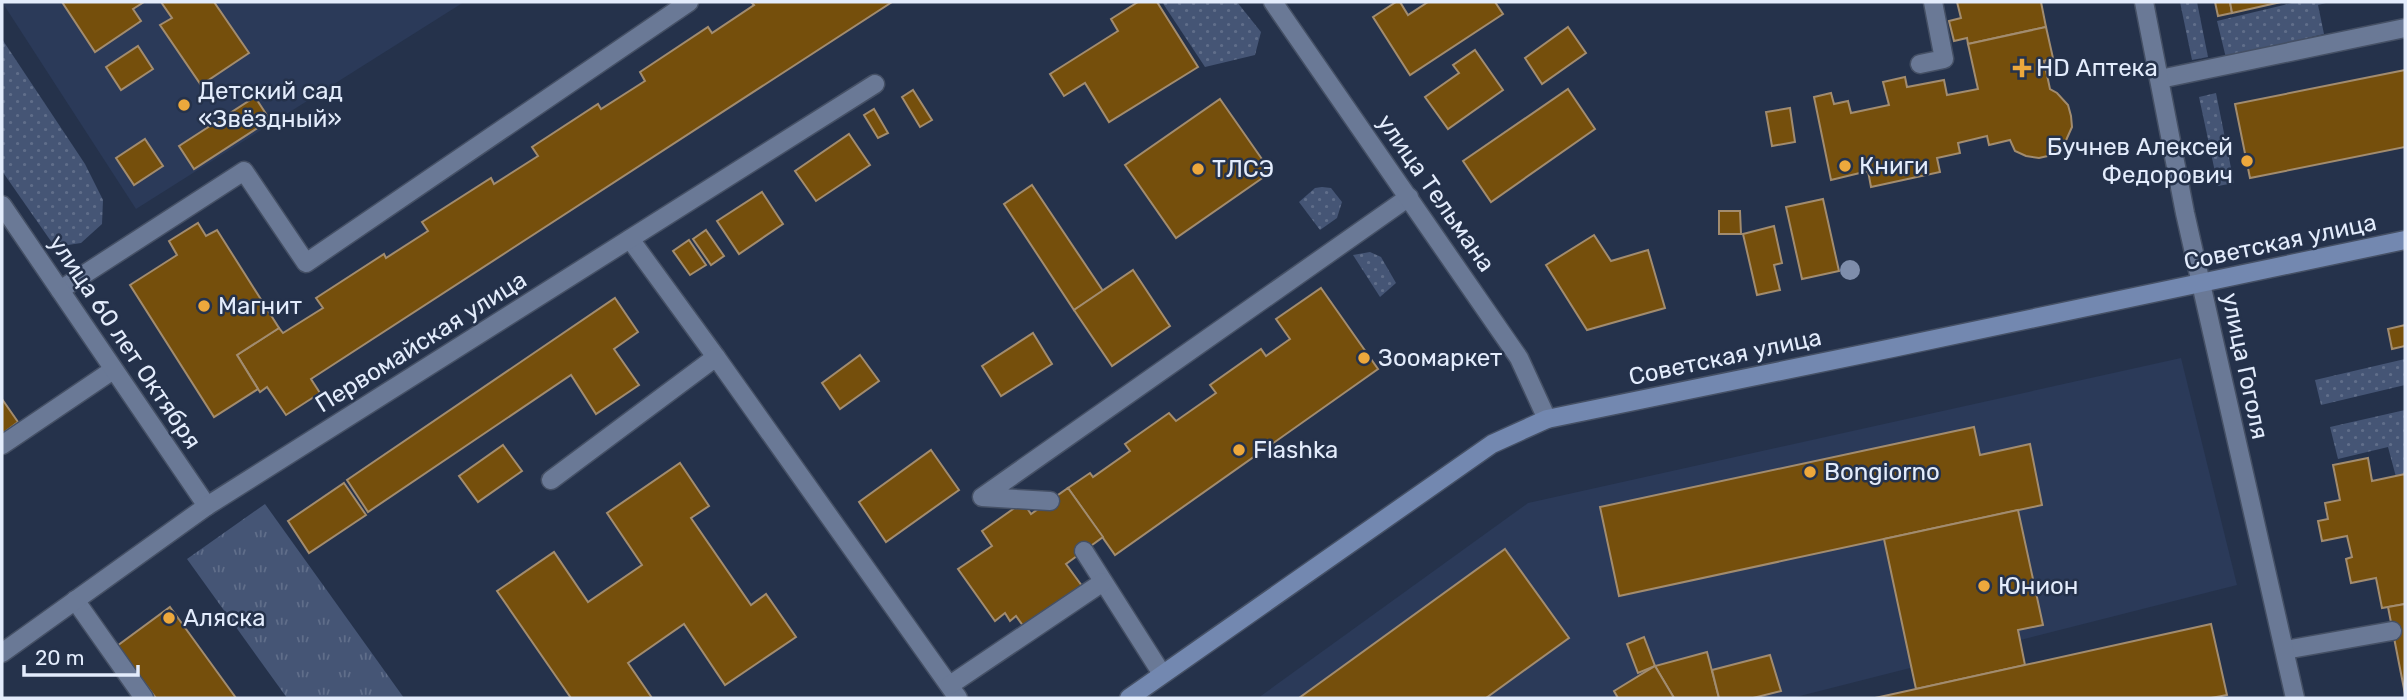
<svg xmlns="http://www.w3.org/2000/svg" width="2407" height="700" font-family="Rubik,sans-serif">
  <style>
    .built { fill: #2b3a59 }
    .grass { fill: url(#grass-dots) }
    .park { fill: url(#park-tufts) }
    .building { fill: #754f0c; stroke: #a28c6f; stroke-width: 2 }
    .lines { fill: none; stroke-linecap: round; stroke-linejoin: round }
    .service-casing { stroke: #455065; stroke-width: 21 }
    .minor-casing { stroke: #455065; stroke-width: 21 }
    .secondary-casing { stroke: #455065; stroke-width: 21 }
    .service { stroke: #6a7996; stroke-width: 18 }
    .minor { stroke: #6a7996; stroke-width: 18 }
    .secondary { stroke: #7388b0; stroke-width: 18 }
    .tree { fill: #7e8dab }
    .poi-dot { fill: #eda83c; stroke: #25324b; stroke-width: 2.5 }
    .labels { text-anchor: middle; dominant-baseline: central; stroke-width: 5; stroke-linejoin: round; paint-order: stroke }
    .poi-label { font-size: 24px; fill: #e3ecfc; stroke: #25324b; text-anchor: start }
    .street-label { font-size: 24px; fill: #e3ecfc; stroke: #25324b }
  </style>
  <defs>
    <pattern id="grass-dots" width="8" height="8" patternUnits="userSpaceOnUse" patternTransform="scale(1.75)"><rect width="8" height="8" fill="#455575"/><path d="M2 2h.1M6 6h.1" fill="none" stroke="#606e8a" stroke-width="1.8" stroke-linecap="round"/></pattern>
    <pattern id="park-tufts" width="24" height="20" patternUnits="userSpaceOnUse" patternTransform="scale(1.75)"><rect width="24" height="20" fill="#455575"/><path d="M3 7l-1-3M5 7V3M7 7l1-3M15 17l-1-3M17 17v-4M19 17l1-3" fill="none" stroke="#606e8a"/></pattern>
  </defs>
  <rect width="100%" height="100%" fill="#25324b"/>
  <g class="built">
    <polygon points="2,2 464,2 136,209"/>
    <polygon points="2181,358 2237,585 1792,698 1258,698 1528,503"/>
  </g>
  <g class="grass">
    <polygon points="1162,2 1237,2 1261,32 1255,55 1205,67"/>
    <polygon points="2180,2 2197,2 2208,57 2192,60"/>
    <polygon points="2296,2 2330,2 2318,5 2324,34 2226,58 2217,21"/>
    <polygon points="2,39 85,164 103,200 102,224 81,243 55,247 2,171"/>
    <polygon points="2216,93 2234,183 2218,186 2199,97"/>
    <polygon points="1322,187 1331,188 1342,202 1337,218 1320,230 1299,202 1315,188"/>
    <polygon points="1370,252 1381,257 1396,283 1380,297 1353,255"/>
    <polygon points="2405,359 2405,385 2321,405 2315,380"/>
    <polygon points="2405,410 2405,475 2396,477 2388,447 2338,459 2330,427"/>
  </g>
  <polygon class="park" points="265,504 404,698 287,698 187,559"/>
  <g class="building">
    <polygon points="62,2 144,2 133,9 141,21 95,52"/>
    <polygon points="161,2 214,2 249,53 201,85 160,25 172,18"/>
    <polygon points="751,2 892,2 311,379 320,393 286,415 267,387 260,392 258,389 237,355 279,328 283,333 323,308 316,298 384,254 386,258 428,231 422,222 491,178 494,184 538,156 532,147 598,104 601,109 645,81 640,72 708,27 712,33 754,5"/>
    <polygon points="1138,2 1157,2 1198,67 1109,122 1085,83 1064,96 1050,74 1118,31 1111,19"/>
    <polygon points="1396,2 1400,2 1408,15 1428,2 1495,2 1503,14 1410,75 1373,17"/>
    <polygon points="1957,2 2041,2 2046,27 1968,44 1967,38 1954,41 1949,21 1961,18"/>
    <polygon points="2215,2 2230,2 2232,13 2218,16"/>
    <polygon points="2230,2 2281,2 2232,13"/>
    <polygon points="1568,27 1586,53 1542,84 1525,58"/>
    <polygon points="2046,27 2053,58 2044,61 2050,89 2057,93 2068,105 2071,116 2072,127 2063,147 2052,155 2039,158 2026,156 2015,151 2010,140 1989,145 1987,136 1958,143 1960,153 1937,158 1940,172 1871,187 1868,171 1831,180 1814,97 1831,93 1834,104 1848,101 1851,113 1889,105 1883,82 1905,77 1907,87 1944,80 1947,95 1978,89 1968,44"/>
    <polygon points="138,46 153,69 121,90 106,67"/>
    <polygon points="1475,50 1503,90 1448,129 1425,97 1459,73 1453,65"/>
    <polygon points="2405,70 2405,147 2250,178 2235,104"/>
    <polygon points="1568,89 1595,129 1491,202 1463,161"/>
    <polygon points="913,90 932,120 920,127 902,97"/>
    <polygon points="255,97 270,120 194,169 179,146"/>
    <polygon points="1220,99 1271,172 1176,238 1125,165"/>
    <polygon points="1790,108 1795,142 1772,146 1766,112"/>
    <polygon points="874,109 888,133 878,138 864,115"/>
    <polygon points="849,134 870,165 816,201 795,171"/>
    <polygon points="145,139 163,166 134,185 116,158"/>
    <polygon points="1032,185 1103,291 1074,310 1004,204"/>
    <polygon points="762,192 783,224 739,254 717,221"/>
    <polygon points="1823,199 1839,271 1802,279 1786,207"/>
    <polygon points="1719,211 1740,211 1741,234 1719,234"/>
    <polygon points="198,223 206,236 217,230 279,328 237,355 258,389 214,417 130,285 177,255 169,241"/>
    <polygon points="1774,226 1782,263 1774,265 1780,290 1757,295 1743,234"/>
    <polygon points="706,230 724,256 711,265 693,239"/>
    <polygon points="1594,235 1611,261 1648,250 1665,308 1587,330 1546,265"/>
    <polygon points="689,240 706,265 690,275 673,251"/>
    <polygon points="1133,270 1170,326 1112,366 1074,310"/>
    <polygon points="1321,288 1378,369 1115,555 1068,488 1090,473 1093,477 1130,451 1125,444 1169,413 1176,421 1216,393 1210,385 1261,349 1266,356 1290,339 1276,319"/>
    <polygon points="615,298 638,332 614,349 639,385 596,414 571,375 368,512 347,480"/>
    <polygon points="2405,325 2405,346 2392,349 2388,329"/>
    <polygon points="1033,333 1052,364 1001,396 982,366"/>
    <polygon points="860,355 879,381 840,409 822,383"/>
    <polygon points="2,399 18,422 2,434"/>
    <polygon points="1974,427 1980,455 2030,444 2042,505 1619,596 1600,507"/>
    <polygon points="503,445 522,471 478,502 459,476"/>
    <polygon points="931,450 959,490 886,542 859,502"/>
    <polygon points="2368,458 2372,481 2405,474 2405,604 2382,608 2376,578 2351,583 2346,559 2352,557 2347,536 2322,541 2318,521 2328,519 2325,503 2340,500 2333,465"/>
    <polygon points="680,463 709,506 691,518 751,605 766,594 796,637 725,685 684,624 628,663 652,698 571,698 497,591 554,552 588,602 642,565 607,513"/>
    <polygon points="344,483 366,515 309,553 288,521"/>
    <polygon points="1068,488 1103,537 1066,564 1082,586 1024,627 1016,616 1010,621 1005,613 995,621 958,569 992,546 982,531 1023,502 1031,514"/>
    <polygon points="2018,510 2043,625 2018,630 2025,665 1916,689 1884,539"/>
    <polygon points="1505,549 1569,638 1486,698 1299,698"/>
    <polygon points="2405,604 2405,694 2388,607"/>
    <polygon points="170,607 236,698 156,698 133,668 117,646"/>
    <polygon points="2211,624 2227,695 2211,698 1875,698"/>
    <polygon points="1644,637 1655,666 1638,673 1627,644"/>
    <polygon points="1707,652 1719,698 1674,698 1655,666"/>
    <polygon points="1770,655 1781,691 1753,698 1719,698 1712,670"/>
    <polygon points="1655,666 1674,698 1618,698 1614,691"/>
  </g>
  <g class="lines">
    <defs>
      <g id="service">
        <polyline points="1920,64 1944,59 1933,2"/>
        <polyline points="2160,79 2405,28"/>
        <polyline points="630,239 716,357"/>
        <polyline points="60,290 244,171 306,263 689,2"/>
        <polyline points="2,445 113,370"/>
        <polyline points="551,480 716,357 958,698"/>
        <polyline points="1050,501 982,497 1409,197"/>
        <polyline points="1084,551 1162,674"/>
        <polyline points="75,600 144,698"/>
        <polyline points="2285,650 2392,631"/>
        <polyline points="950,685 1103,582"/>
      </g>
      <g id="minor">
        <polyline points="1273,2 1519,358 1547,419"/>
        <polyline points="2144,2 2185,213 2295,698"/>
        <polyline points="2,205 207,506"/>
        <polyline points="2,653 207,506 875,84"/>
      </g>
      <path id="secondary" d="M1129,698l363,-254 55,-25c286,-59 573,-117 858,-179"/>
    </defs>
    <use href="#service" class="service-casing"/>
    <use href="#minor" class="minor-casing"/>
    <use href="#secondary" class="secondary-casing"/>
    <use href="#service" class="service"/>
    <use href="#minor" class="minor"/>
    <use href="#secondary" class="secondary"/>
  </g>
  <circle class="tree" cx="1850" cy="270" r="10"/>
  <g class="poi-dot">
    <path d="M2018.5 57.5h7v7h7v7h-7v7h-7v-7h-7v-7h7z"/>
    <circle cx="184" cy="105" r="7"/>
    <circle cx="2247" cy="161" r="7"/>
    <circle cx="1845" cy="166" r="7"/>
    <circle cx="1198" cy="169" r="7"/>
    <circle cx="204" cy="306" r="7"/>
    <circle cx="1364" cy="358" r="7"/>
    <circle cx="1239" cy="450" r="7"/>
    <circle cx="1810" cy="472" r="7"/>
    <circle cx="1984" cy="586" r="7"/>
    <circle cx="169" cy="618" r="7"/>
  </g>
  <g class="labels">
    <g class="poi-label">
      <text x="2036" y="68">HD Аптека</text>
      <text x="198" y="91">Детский сад<tspan x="198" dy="28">«Звёздный»</tspan></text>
      <text x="2233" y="147" text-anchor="end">Бучнев Алексей<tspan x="2233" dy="28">Федорович</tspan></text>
      <text x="1859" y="166">Книги</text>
      <text x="1212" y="169">ТЛСЭ</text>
      <text x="218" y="306">Магнит</text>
      <text x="1378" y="358">Зоомаркет</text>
      <text x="1253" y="450">Flashka</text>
      <text x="1824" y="472">Bongiorno</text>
      <text x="1998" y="586">Юнион</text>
      <text x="183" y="618">Аляска</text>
    </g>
    <g class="street-label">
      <text transform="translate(1436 193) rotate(55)">улица Тельмана</text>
      <text transform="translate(2280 242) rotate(-12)">Советская улица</text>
      <text transform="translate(125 342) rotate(56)">улица 60 лет Октября</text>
      <text transform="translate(421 342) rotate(-32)">Первомайская улица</text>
      <text transform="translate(1725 357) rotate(-12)">Советская улица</text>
      <text transform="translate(2245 366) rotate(78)">улица Гоголя</text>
    </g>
  </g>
  <rect width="2407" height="700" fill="none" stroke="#e3ecfc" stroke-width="7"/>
  <path d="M24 665v10h114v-10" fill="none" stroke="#e3ecfc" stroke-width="3.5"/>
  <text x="35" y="665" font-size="21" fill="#e3ecfc" stroke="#25324b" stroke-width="5" paint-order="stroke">20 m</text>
</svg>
